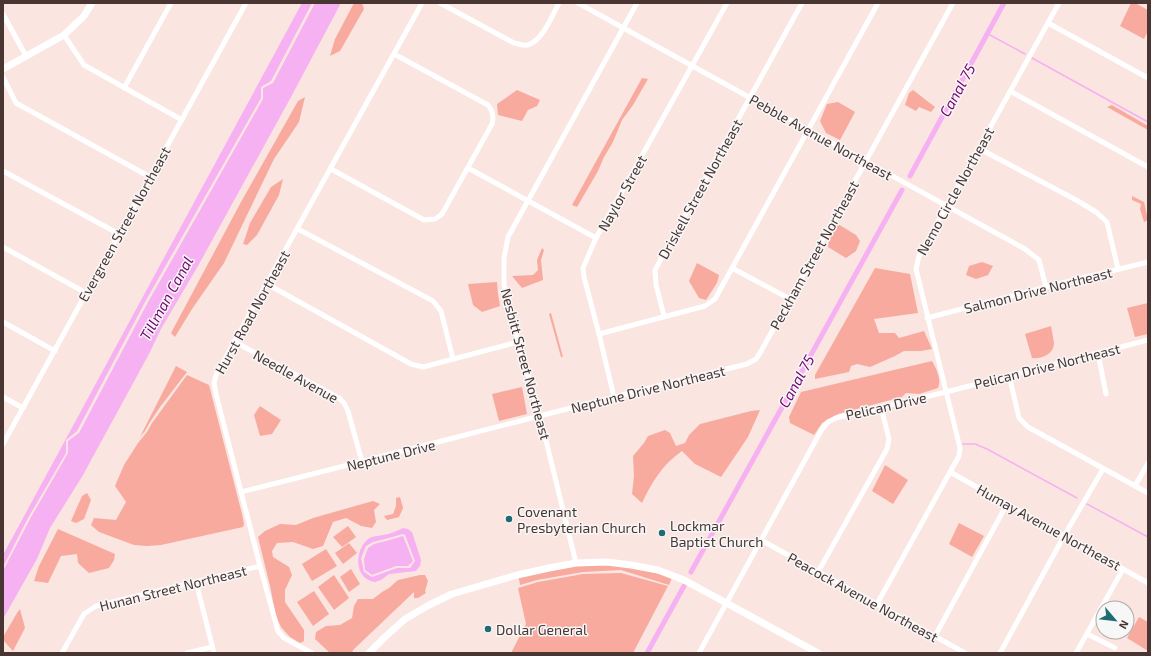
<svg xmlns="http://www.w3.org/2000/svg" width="1151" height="656" font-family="'Exo 2',sans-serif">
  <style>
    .green { fill: #f8aa9e }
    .water { fill: #f6b1f2; fill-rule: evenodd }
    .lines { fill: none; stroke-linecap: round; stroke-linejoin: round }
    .stream { stroke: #f6b1f2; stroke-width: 1.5 }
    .canal { stroke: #f6b1f2; stroke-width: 5 }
    .street { stroke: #fff; stroke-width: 5 }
    .secondary { stroke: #fff; stroke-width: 7 }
    .poi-dot { fill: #206a74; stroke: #f7f7f7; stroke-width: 1.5 }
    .labels { text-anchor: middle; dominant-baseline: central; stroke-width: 3; stroke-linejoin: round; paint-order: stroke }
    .street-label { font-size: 14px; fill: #493532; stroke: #f7f7f7 }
    .poi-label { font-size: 14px; fill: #493532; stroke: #f7f7f7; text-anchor: start }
    .water-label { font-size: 15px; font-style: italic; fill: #720471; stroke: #f7f7f7 }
  </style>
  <rect width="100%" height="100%" fill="#fae5e1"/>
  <g class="green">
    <polygon points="354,3 362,3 364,9 340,51 330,56 335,39"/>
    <polygon points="1131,3 1135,3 1148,10 1148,31 1144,39 1120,26"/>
    <polygon points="642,78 648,79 633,105 622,120 613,142 604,157 598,171 577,207 572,205"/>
    <polygon points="517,90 540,100 537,106 528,110 522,121 498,115 497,104"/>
    <polygon points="913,90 935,107 931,112 919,107 916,111 905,105 909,93"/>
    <polygon points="305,97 299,122 274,159 224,263 192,309 175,337 171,333 241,202 298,101"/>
    <polygon points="838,102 855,112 840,140 826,133 820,121 827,104"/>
    <polygon points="1112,105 1148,126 1148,130 1107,107"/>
    <polygon points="283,179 279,195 257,235 247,245 243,244 250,223 271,187"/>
    <polygon points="1132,196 1144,202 1148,220 1144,222 1140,209 1141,204 1132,200"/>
    <polygon points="838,224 856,235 860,241 856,251 846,258 828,247 829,240"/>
    <polygon points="542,248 544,250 541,260 543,280 522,288 512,276 533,275 538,270 537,260"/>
    <polygon points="982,262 993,266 988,275 976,279 966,275 969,266"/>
    <polygon points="697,263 719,275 717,283 706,300 699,298 689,281"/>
    <polygon points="875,268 910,274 918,313 874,319 879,333 895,333 899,338 924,331 932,349 921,351 904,351 895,356 870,367 857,364 851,366 849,372 815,379 815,375"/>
    <polygon points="497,282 498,294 500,306 482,312 473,305 468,284"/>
    <polygon points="1148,303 1148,334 1135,337 1127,308"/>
    <polygon points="551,313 563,357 561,357 549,314"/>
    <path d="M1051,326c1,5 2,11 3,17 0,11 -12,16 -22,15l-7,-24z"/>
    <path d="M932,361c4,7 10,19 6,27l-19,6 -13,-1 -4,4 -64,17 -16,9 -8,12 -24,-12 -1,-6 12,-25z"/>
    <polygon points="176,366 187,372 160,407 150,422 145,431 140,437"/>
    <polygon points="187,375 209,385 242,514 244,524 243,527 161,545 147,546 134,545 99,532 91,525 94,518 116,520 126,502 120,493 115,486 124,465 138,443 147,432 152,423"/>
    <polygon points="522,387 527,414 499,421 492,394"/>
    <polygon points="260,406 281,420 272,434 260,436 254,415"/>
    <path d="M760,410l-12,27 -27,40 -26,-13 -13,-13c-20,14 -30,31 -40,52l-10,-9 2,-18 -1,-20 11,-13 4,-7 17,-6 5,3 6,13 9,-3 4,-8 11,-11 51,-13z"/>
    <polygon points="885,465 908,480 893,504 872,491"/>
    <polygon points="87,493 91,500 84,519 76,523 71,521 82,496"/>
    <polygon points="400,497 403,508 399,517 387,520 384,516 393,514 396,506 396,498"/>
    <polygon points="373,501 380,504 374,510 376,522 372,528 361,526 346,518 333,522 323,546 313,549 293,542 277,543 272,551 273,557 289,567 292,575 285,590 285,602 304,630 304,641 300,643 290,637 281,627 276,616 270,586 258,537 265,531 280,524 296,525 313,518"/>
    <polygon points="959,523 984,536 972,557 949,544"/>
    <polygon points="348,526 356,537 342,547 333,537"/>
    <polygon points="58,529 115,554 114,560 109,568 89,573 78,563 77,554 61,556 48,583 34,581 39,566"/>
    <polygon points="349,543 357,553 343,564 335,553"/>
    <polygon points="326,549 337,566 312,581 302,564"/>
    <path d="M576,565c11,0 21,-1 32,0 22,1 44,6 64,13l-3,7 -48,-15 -38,2 -46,8 -17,5 -1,-6 -2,-2z"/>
    <polygon points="351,569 360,584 349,592 340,577"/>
    <polygon points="621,573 668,586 633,653 511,653 526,624 518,588 538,582 583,574"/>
    <polygon points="334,575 349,598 334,610 318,587"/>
    <polygon points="420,575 425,575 428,581 425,591 426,593 418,598 414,598 414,592 353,650 352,653 330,653 315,639 316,632 326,626 340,625 352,618 354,606 358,599 373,599 382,592 389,588 398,580"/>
    <polygon points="314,591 329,614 313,626 297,602"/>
    <polygon points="20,609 25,628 13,651 3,640 3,637 17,613"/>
    <polygon points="1139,617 1148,622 1148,651 1127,638"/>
  </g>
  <g class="water">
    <polygon points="302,3 312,3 271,81 261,87 261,98 145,302 77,431 66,440 66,453 28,518 3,567 3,555"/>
    <polygon points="315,3 341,3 291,97 198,266 161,329 149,354 83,475 50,528 37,559 3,619 3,571 30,519 68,453 68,441 79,433 147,304 263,99 263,88 273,83"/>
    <path d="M403,528l5,1 4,3 9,28 -1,6 -4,5 -27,3 -8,6 -6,2c-21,-3 -21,-31 -7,-43 4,-3 10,-3 15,-4 7,-1 14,-4 20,-7zM403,534l2,1 10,26 -5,7h-13l-25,9 -8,-5 -3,-14 5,-12 7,-4 12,-3z"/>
    <polygon points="403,536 413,561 408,566 396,566 372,575 365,570 364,559 368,548 374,544 386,541"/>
  </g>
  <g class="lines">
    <g class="stream">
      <polyline points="988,34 1025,54"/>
      <polyline points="1032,58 1148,122"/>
      <polyline points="963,444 975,444 987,449 1077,498"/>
      <polyline points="1087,504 1148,537"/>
    </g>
    <g class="canal">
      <polyline points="910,176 1004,3"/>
      <polyline points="691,572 902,190"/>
      <polyline points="647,653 684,586"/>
    </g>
    <g class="street">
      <path d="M440,3l74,40c4,1 9,3 13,2 15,-3 25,-29 32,-42"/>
      <polyline points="578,3 1025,249 1039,260 1046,287"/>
      <polyline points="3,14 26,56"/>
      <polyline points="1048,23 1148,78"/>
      <polyline points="64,35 84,65 182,120"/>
      <polyline points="3,77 16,103 150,177"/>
      <polyline points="124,88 171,3"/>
      <polyline points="1010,91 1148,167"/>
      <polyline points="978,148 1078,201 1096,212 1107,222 1118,269"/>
      <polyline points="468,168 596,238"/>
      <path d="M331,169l93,51 11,-1 7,-5 50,-90c2,-7 1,-13 -4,-19l-94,-51"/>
      <polyline points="3,171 119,234"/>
      <polyline points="298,229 433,301 441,311 453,359"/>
      <polyline points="3,247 86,293"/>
      <polyline points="732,268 790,299"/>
      <polyline points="267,284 411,364 423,367 518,342"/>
      <polyline points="664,316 656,285 655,270 802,3"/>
      <polyline points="927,318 1046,287 1148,262"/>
      <polyline points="3,322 55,351"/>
      <polyline points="599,334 705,306 715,299 878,3"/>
      <polyline points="235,342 339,398 344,403 348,411 362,462"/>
      <polyline points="1098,353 1106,394"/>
      <polyline points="1009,375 1019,418 1028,427 1148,493"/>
      <polyline points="3,397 23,408"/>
      <polyline points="614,397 599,334 584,277 583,268 596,238 727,3"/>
      <polyline points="3,444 246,3"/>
      <polyline points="950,472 1148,583"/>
      <polyline points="1135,486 1148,463"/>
      <path d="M241,492c169,-42 337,-87 506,-128l9,-5 4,-6 193,-350"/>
      <polyline points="761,540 965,653"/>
      <polyline points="576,563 540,416 518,342 504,285 504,258 508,237 637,3"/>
      <polyline points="818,572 887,449 889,439 881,407"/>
      <polyline points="196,582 214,653"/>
      <polyline points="877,604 950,472 959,456 960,448 916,269 919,256 1059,3"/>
      <polyline points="1087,634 1115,648"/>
      <polyline points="935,636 1007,504"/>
      <polyline points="62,653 84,614 96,606 260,566"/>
      <polyline points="187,653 212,647"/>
      <polyline points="312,653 284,638 278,631 260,566 216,394 214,383 216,375 422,3"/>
      <polyline points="699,653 822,429 828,422 836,418 946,392 1148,340"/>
      <polyline points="1000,653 1064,536 1103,469"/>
      <polyline points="1076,653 1123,569"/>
    </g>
    <g class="secondary">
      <polyline points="3,69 64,35 84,16 92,3"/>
      <polyline points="369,653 385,637 405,619 429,605 452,594 517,575 549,568 576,563 607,562 631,565 658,570 684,580 818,653"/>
    </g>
  </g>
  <g class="poi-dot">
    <circle cx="509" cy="519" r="4"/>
    <circle cx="662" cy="533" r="4"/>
    <circle cx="488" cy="629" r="4"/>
  </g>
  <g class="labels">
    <g class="street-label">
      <text transform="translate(821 137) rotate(29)">Pebble Avenue Northeast</text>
      <text transform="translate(700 189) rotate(-61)">Driskell Street Northeast</text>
      <text transform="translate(955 191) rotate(-61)">Nemo Circle Northeast</text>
      <text transform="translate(622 193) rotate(-61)">Naylor Street</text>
      <text transform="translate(124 224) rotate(-61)">Evergreen Street Northeast</text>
      <text transform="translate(814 255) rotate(-61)">Peckham Street Northeast</text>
      <text transform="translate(1038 290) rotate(-14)">Salmon Drive Northeast</text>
      <text transform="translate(252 312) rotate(-61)">Hurst Road Northeast</text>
      <text transform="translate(526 364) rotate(75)">Nesbitt Street Northeast</text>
      <text transform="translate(1047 366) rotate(-14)">Pelican Drive Northeast</text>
      <text transform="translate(296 376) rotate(29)">Needle Avenue</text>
      <text transform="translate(648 389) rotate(-14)">Neptune Drive Northeast</text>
      <text transform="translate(886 406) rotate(-13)">Pelican Drive</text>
      <text transform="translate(391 455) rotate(-14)">Neptune Drive</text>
      <text transform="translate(1049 527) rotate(29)">Humay Avenue Northeast</text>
      <text transform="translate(173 588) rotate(-14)">Hunan Street Northeast</text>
      <text transform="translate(863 597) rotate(29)">Peacock Avenue Northeast</text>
    </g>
    <g class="poi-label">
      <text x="517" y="511">Covenant<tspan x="517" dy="16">Presbyterian Church</tspan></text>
      <text x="670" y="525">Lockmar<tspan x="670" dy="16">Baptist Church</tspan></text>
      <text x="496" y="629">Dollar General</text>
    </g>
    <g class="water-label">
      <text transform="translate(957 90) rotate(-61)">Canal 75</text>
      <text transform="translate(166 298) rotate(-61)">Tillman Canal</text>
      <text transform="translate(796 381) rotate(-61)">Canal 75</text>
    </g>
  </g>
  <rect width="1151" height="656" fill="none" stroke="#493532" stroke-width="8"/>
  <g transform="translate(1115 620) rotate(118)"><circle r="19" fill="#f7f7f7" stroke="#b1a9a8"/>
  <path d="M0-3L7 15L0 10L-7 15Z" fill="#206a74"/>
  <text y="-6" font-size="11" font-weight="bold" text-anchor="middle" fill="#493532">N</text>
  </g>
</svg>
